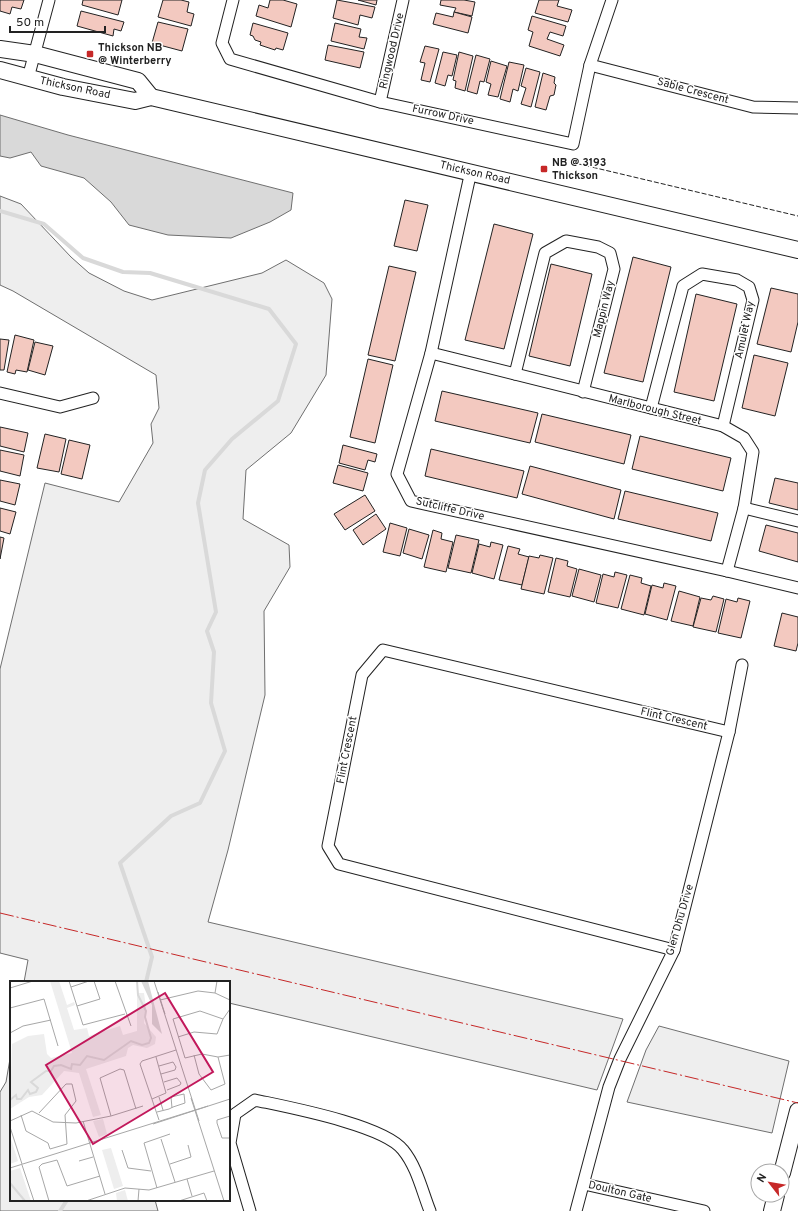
<svg xmlns="http://www.w3.org/2000/svg" width="798" height="1211" font-family="Overpass,sans-serif">
  <style>
    .green { fill: #eee; stroke: #6f6f6f }
    .water { fill: #d9d9d9; stroke: #6f6f6f }
    .lines { fill: none; stroke-linecap: round; stroke-linejoin: round }
    .stream { stroke: #d9d9d9; stroke-width: 4 }
    .building { fill: #f3c9c0; stroke: #222 }
    .minor-casing { stroke: #222; stroke-width: 13 }
    .secondary-casing { stroke: #222; stroke-width: 18 }
    .minor { stroke: #fff; stroke-width: 11 }
    .secondary { stroke: #fff; stroke-width: 16 }
    .fence { stroke: #222; stroke-width: 1; stroke-dasharray: 5 2; stroke-linecap: butt }
    .power { stroke: #c62828; stroke-width: 1; stroke-dasharray: 14 3 2 3; stroke-linecap: butt }
    .poi-dot { fill: #c62828; stroke: #fff; stroke-width: 1.5 }
    .labels { text-anchor: middle; dominant-baseline: central; stroke-width: 3; stroke-linejoin: round; paint-order: stroke }
    .poi-label { font-size: 11px; font-weight: bold; fill: #222; stroke: #fff; text-anchor: start }
    .street-label { font-size: 11px; fill: #222; stroke: #fff }
    .inset-river { fill: none; stroke: #d9d9d9; stroke-width: 2 }
    .inset-road { fill: none; stroke: #a7a7a7; stroke-width: 1 }
    .view { fill: #c2185b; fill-opacity: 0.15; stroke: #c2185b; stroke-width: 2 }
    .inset-edge { fill: none; stroke: #222; stroke-width: 2 }
  </style>
  <rect width="100%" height="100%" fill="#fff"/>
  <g class="green">
    <polygon points="0,196 21,204 71,257 89,273 124,291 152,300 262,273 286,260 324,283 332,299 326,375 291,433 246,470 243,519 289,545 290,567 264,611 265,695 228,850 208,922 623,1019 597,1090 229,1003 229,982 24,982 28,960 0,953 0,669 45,483 119,502 153,443 151,424 159,408 156,375 13,291 0,285"/>
    <polygon points="659,1026 789,1061 772,1133 627,1102 646,1050"/>
    <polygon points="11,1053 11,1200 155,1200 158,1211 0,1211 0,1092 6,1082"/>
  </g>
  <polygon class="water" points="0,115 68,135 293,193 291,210 270,222 231,238 168,235 129,225 111,202 84,178 41,166 31,152 10,158 0,156"/>
  <g class="lines">
    <g class="stream">
      <polyline points="0,211 44,224 83,258 123,272 150,273 269,309 296,344 278,401 232,439 205,470 198,503 216,612 207,631 214,652 211,703 225,751 200,803 171,816 120,863 152,957 146,982"/>
      <polyline points="60,1211 67,1200"/>
    </g>
  </g>
  <g class="building">
    <polygon points="0,0 24,0 21,9 12,7 10,14 0,11"/>
    <polygon points="83,0 122,0 118,15 82,5"/>
    <polygon points="163,0 181,0 189,2 187,12 194,14 191,26 158,17"/>
    <polygon points="270,0 283,0 297,4 291,27 256,16 259,5 268,8"/>
    <polygon points="337,0 375,7 372,18 360,15 358,25 333,18"/>
    <polygon points="358,0 377,0 376,5"/>
    <polygon points="441,0 464,0 475,2 472,16 454,12 456,8 440,5"/>
    <polygon points="539,0 559,0 557,6 572,10 568,22 535,13"/>
    <polygon points="81,11 124,22 121,31 114,29 113,36 77,26"/>
    <polygon points="454,12 472,17 468,33 433,24 436,13 453,17"/>
    <polygon points="532,16 566,26 563,36 550,32 547,39 564,45 560,56 529,46 533,32 528,30"/>
    <polygon points="158,22 188,29 182,51 152,43"/>
    <polygon points="253,23 288,33 283,50 276,48 275,50 260,45 261,42 255,40 253,36 250,35"/>
    <polygon points="335,23 361,29 359,37 367,38 364,49 331,41"/>
    <polygon points="328,45 364,52 360,68 325,60"/>
    <polygon points="425,46 439,49 430,82 421,80 425,63 420,62"/>
    <polygon points="443,52 457,55 452,76 448,75 445,86 435,83"/>
    <polygon points="459,52 473,56 465,91 455,88 456,81 453,80"/>
    <polygon points="476,55 490,59 484,82 480,81 477,94 467,91"/>
    <polygon points="491,61 507,66 498,97 488,95 491,84 486,82"/>
    <polygon points="509,62 524,65 518,91 513,89 510,102 500,99"/>
    <polygon points="526,68 540,72 531,107 521,104 526,88 521,86"/>
    <polygon points="543,73 555,77 554,83 556,85 554,95 550,96 546,110 535,107"/>
    <polygon points="405,200 428,205 417,251 394,246"/>
    <polygon points="494,224 533,234 504,349 465,340"/>
    <polygon points="633,257 671,267 643,382 604,373"/>
    <polygon points="551,264 592,274 570,366 529,356"/>
    <polygon points="389,266 416,272 395,361 368,355"/>
    <polygon points="771,288 798,294 798,322 791,352 757,344"/>
    <polygon points="696,294 737,304 714,401 674,392"/>
    <polygon points="15,335 34,340 27,372 16,370 15,374 7,372"/>
    <polygon points="0,339 9,340 4,370 0,370"/>
    <polygon points="35,342 53,346 45,375 28,370"/>
    <polygon points="754,355 788,363 775,416 742,408"/>
    <polygon points="368,359 393,365 375,443 350,437"/>
    <polygon points="442,391 538,413 530,443 435,421"/>
    <polygon points="542,414 631,435 624,464 535,442"/>
    <polygon points="0,427 28,433 24,452 0,446"/>
    <polygon points="45,434 66,439 59,472 37,468"/>
    <polygon points="640,436 731,458 723,491 632,469"/>
    <polygon points="69,440 90,445 82,479 61,474"/>
    <polygon points="343,445 377,454 375,462 368,460 365,470 339,463"/>
    <polygon points="431,449 524,471 517,498 425,476"/>
    <polygon points="0,450 24,455 20,476 0,471"/>
    <polygon points="338,465 368,473 363,491 333,483"/>
    <polygon points="530,466 621,490 614,519 522,494"/>
    <polygon points="775,478 798,483 798,510 769,503"/>
    <polygon points="0,480 20,484 15,505 0,501"/>
    <polygon points="625,491 718,513 711,541 618,519"/>
    <polygon points="365,495 375,511 345,530 334,514"/>
    <polygon points="0,508 16,512 10,534 0,531"/>
    <polygon points="376,514 386,529 363,545 353,530"/>
    <polygon points="390,523 407,528 400,556 383,552"/>
    <polygon points="766,525 798,533 798,562 759,551"/>
    <polygon points="409,529 429,535 422,559 403,553"/>
    <polygon points="433,530 442,533 441,539 453,542 446,572 424,567"/>
    <polygon points="456,535 479,540 471,573 448,568"/>
    <polygon points="0,537 4,538 0,559"/>
    <polygon points="491,542 503,545 494,579 472,573 479,544 490,547"/>
    <polygon points="508,546 520,549 518,554 529,557 522,585 499,580"/>
    <polygon points="540,555 553,558 544,594 521,589 529,556 539,558"/>
    <polygon points="556,558 568,561 567,566 577,569 570,597 548,592"/>
    <polygon points="579,569 601,575 594,602 572,596"/>
    <polygon points="615,572 627,575 618,608 596,603 603,574 614,577"/>
    <polygon points="630,575 642,578 641,583 651,586 644,615 621,609"/>
    <polygon points="664,583 676,586 667,620 645,614 652,585 663,588"/>
    <polygon points="679,591 700,597 693,626 671,621"/>
    <polygon points="713,596 724,599 716,632 693,627 701,598 711,600"/>
    <polygon points="738,598 750,601 741,638 718,633 726,599 737,602"/>
    <polygon points="782,613 798,617 798,643 796,651 774,646"/>
  </g>
  <g class="lines">
    <defs>
      <g id="minor">
        <polyline points="233,0 222,43 230,59 380,102 573,144 590,65 612,0"/>
        <polyline points="590,65 753,107 798,108"/>
        <polyline points="28,78 49,0"/>
        <polyline points="380,102 403,0"/>
        <polyline points="471,171 431,353 397,474 411,501 727,571 798,588"/>
        <polyline points="431,353 723,426 744,438 753,452 744,508 727,571"/>
        <polyline points="515,374 545,253 566,241 598,247 610,253 614,269 583,392"/>
        <polyline points="0,393 60,407 93,398"/>
        <polyline points="651,408 683,286 702,274 737,280 749,287 753,300 723,426"/>
        <polyline points="744,508 798,521"/>
        <polyline points="674,950 339,864 328,846 362,675 383,650 729,732"/>
        <polyline points="584,1184 704,1211"/>
        <path d="M250,1211l-20,-68 5,-29 20,-14c32,7 129,25 148,50 14,17 19,41 27,61"/>
        <polyline points="576,1211 609,1087 620,1059 674,950 729,732 742,665"/>
      </g>
      <g id="secondary">
        <polyline points="0,49 35,54 138,81 151,97"/>
        <polyline points="0,70 63,87 135,101 151,97 798,250"/>
        <polyline points="782,1173 798,1111"/>
        <polyline points="772,1211 776,1195"/>
      </g>
    </defs>
    <use href="#minor" class="minor-casing"/>
    <use href="#secondary" class="secondary-casing"/>
    <use href="#minor" class="minor"/>
    <use href="#secondary" class="secondary"/>
    <polyline class="fence" points="579,164 798,216"/>
    <polyline class="power" points="0,913 798,1103"/>
  </g>
  <g class="poi-dot">
    <rect x="86" y="50" width="8" height="8" rx="2"/>
    <rect x="540" y="165" width="8" height="8" rx="2"/>
  </g>
  <g class="labels">
    <g class="poi-label">
      <text x="98" y="48">Thickson NB<tspan x="98" dy="13">@ Winterberry</tspan></text>
      <text x="552" y="163">NB @ 3193<tspan x="552" dy="13">Thickson</tspan></text>
    </g>
    <g class="street-label">
      <text transform="translate(392 51) rotate(-77)">Ringwood Drive</text>
      <text transform="translate(75 88) rotate(12)">Thickson Road</text>
      <text transform="translate(693 91) rotate(15)">Sable Crescent</text>
      <text transform="translate(443 115) rotate(12)">Furrow Drive</text>
      <text transform="translate(475 173) rotate(13)">Thickson Road</text>
      <text transform="translate(604 309) rotate(-76)">Mappin Way</text>
      <text transform="translate(745 330) rotate(-78)">Amulet Way</text>
      <text transform="translate(655 410) rotate(14)">Marlborough Street</text>
      <text transform="translate(450 509) rotate(13)">Sutcliffe Drive</text>
      <text transform="translate(674 719) rotate(13)">Flint Crescent</text>
      <text transform="translate(347 750) rotate(-79)">Flint Crescent</text>
      <text transform="translate(680 920) rotate(-74)">Glen Dhu Drive</text>
      <text transform="translate(620 1192) rotate(13)">Doulton Gate</text>
    </g>
  </g>
  <g transform="translate(10 981)">
    <rect width="220" height="220" fill="#fff"/>
    <path d="M40,0h9l8,24 7,-3 1,3 -8,3 7,22 13,-2 2,8 31,-10 3,9 14,-4v-38h7l2,14 -2,16 12,14 -1,7 -8,4 -14,-3 -5,3 -2,8 -40,13 15,46 -8,2 -14,-44 -15,-2 -22,24 -13,2 -19,12 2,-65 16,-8 16,-2 3,20 4,4 21,-5zM93,138l4,15 -8,3 -6,-16zM0,155l8,25 -8,3zM101,167l12,38 -9,3 -12,-39zM10,187l11,33h-21v-30zM115,209l3,11h-11l-1,-8z" fill="#eee"/>
    <path d="M131,0h7l14,53 -10,-10v-19z" fill="#d9d9d9"/>
    <path class="inset-river" d="M0,119l6,-5 1,4h4l7,-9 2,4 6,-2 2,-4 -7,-6 15,-11h5l3,-5 7,-1 10,4 1,-5 8,1 7,-9 17,4 27,-19 11,4 7,-2 2,-5 -6,-21 1,-6 -8,-16 -1,-14M0,202l15,18"/>
    <path class="inset-road" d="M59,0l14,44 42,-11M105,0l16,45M144,0l45,140M61,6l18,-6M0,7l23,-7M148,11l7,22M205,12l2,-12M150,19l38,-9 17,2 15,7M67,25l23,-7 -6,-18M0,27l34,-9 14,47M213,38l-23,-8 -27,8 12,39 17,-4 16,3 12,-2M0,52l13,-7 28,-6M168,56l16,-5 23,2 6,-15 7,-10M184,74l5,19 12,16 14,-6 -7,-27M149,85l14,-4 3,5 -1,3 -14,4M154,101l13,-4 4,5 -1,2 -13,5M149,116l4,13M181,117l33,103M142,118l14,-6 -10,-36M147,131l12,-3 4,-2 12,-4 -1,-9 -13,3 1,11M11,134l5,16 22,12 2,6 17,-5 -2,-29 11,-14 -4,-17h-6l-27,29M101,135l-11,-38 20,-9 4,1 12,39M220,135l-13,4v3l5,15h8M149,139l-19,-56 2,-3 34,-11M0,140l22,-10 21,11 23,1 35,-7 32,-10M73,140l22,73M143,143l77,-25M0,146l12,37M151,158l14,43M112,169l6,18 23,3M69,180l14,-4M160,183l21,-7 -3,-12M12,184l12,36M0,187l198,-62M177,198l5,17M147,207l-13,-45 26,-9M39,220l-10,-34 3,-3 15,-4 10,26 33,-10M76,220l39,-13 24,2 65,-19M128,220l1,-12M169,220l25,-8 3,8"/>
    <path class="view" d="M155,12l48,79 -120,72 -47,-79z"/>
    <rect width="220" height="220" class="inset-edge"/>
  </g>
  <g transform="translate(770 1183) rotate(301)"><circle r="19" fill="#ffffff" stroke="#a7a7a7"/>
  <path d="M0-3L7 15L0 10L-7 15Z" fill="#c62828"/>
  <text y="-6" font-size="11" font-weight="bold" text-anchor="middle" fill="#222222">N</text>
  </g>
  <path d="M10 26v6h95v-6" fill="none" stroke="#222222" stroke-width="2"/>
  <text x="16" y="26" font-size="12" fill="#222222" stroke="#ffffff" stroke-width="3" paint-order="stroke">50 m</text>
</svg>
